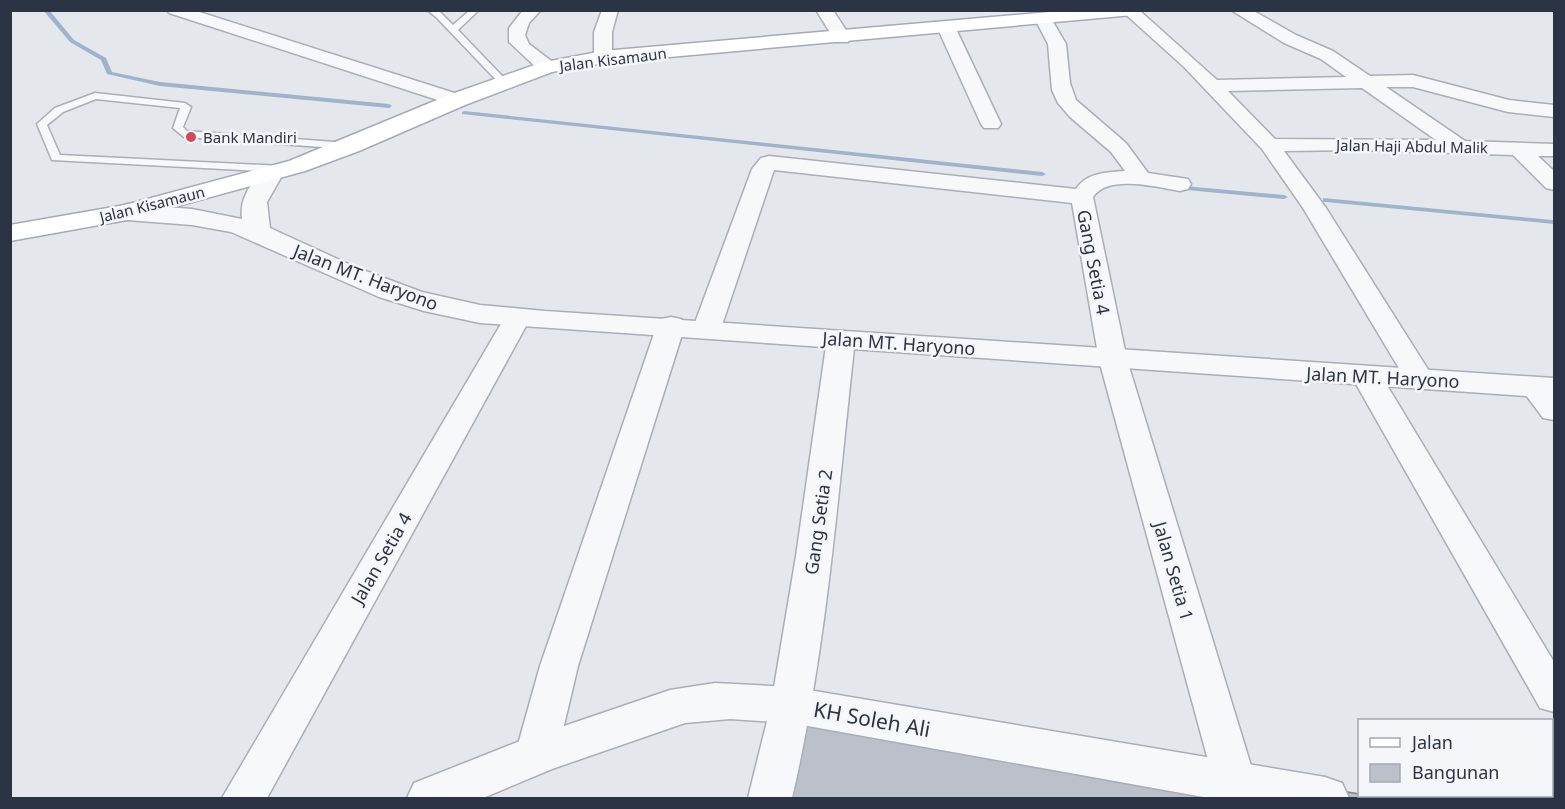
<svg xmlns="http://www.w3.org/2000/svg" width="1565" height="809" font-family="'Noto Sans',sans-serif">
  <style>
    .lines { fill: none; stroke-linecap: round; stroke-linejoin: round }
    .stream { fill: #9fb4cc; fill-rule: evenodd }
    .building { fill: #bbc0ca; stroke: #83868d; stroke-width: 1.5 }
    .service-casing { stroke: #a9aeb7; stroke-width: 3 }
    .minor-casing { stroke: #a9aeb7; stroke-width: 3 }
    .tertiary-casing { stroke: #a9aeb7; stroke-width: 3 }
    .primary-casing { stroke: #a3abb8; stroke-width: 3 }
    .service { fill: #f7f8fa; fill-rule: evenodd }
    .minor { fill: #f7f8fa; fill-rule: evenodd }
    .tertiary { fill: #f7f8fa; fill-rule: evenodd }
    .primary { fill: #fff; fill-rule: evenodd }
    .poi-dot { fill: #d1495b; stroke: #f4f6f9; stroke-width: 2 }
    .labels { text-anchor: middle; dominant-baseline: central; stroke-width: 5; stroke-linejoin: round; paint-order: stroke }
    .far-street-label { font-size: 15px; fill: #2b3445; stroke: #f4f6f9 }
    .far-poi-label { font-size: 15px; fill: #2b3445; stroke: #f4f6f9; text-anchor: start }
    .street-label { font-size: 18px; fill: #2b3445; stroke: #f4f6f9 }
    .near-street-label { font-size: 21px; fill: #2b3445; stroke: #f4f6f9 }
  </style>
  <rect width="100%" height="100%" fill="#e4e7ec"/>
  <g class="lines">
    <g class="stream">
      <polygon points="43,10 49,10 74,40 106,58 112,72 160,82 389,104 392,106 389,108 160,86 107,74 101,60 70,42"/>
      <polygon points="464,111 1042,172 1046,174 1042,176 462,114 462,112"/>
      <polygon points="1173,185 1284,195 1288,197 1284,199 1176,189 1173,189"/>
      <polygon points="1323,198 1552,220 1554,220 1554,224 1326,202 1323,202"/>
    </g>
  </g>
  <polygon class="building" points="809,709 1216,781 1280,781 1359,794 1359,795 1371,795 1390,798 771,798 775,781 794,779"/>
  <g class="lines">
    <defs>
      <g id="service">
        <polygon points="427,10 438,10 453,25 470,10 479,10 458,30 506,80 506,84 500,84 436,17"/>
        <polygon points="95,93 185,103 191,107 183,127 187,131 348,143 353,146 348,149 184,137 173,128 180,108 96,99 63,112 47,125 60,155 282,166 287,169 282,172 52,160 37,124 55,108"/>
      </g>
      <g id="minor">
        <polygon points="167,10 193,10 464,96 467,100 457,106 450,104 169,13"/>
        <polygon points="523,10 541,10 529,23 525,35 529,44 554,63 556,67 554,71 540,71 509,42 509,28"/>
        <polygon points="602,10 618,10 612,32 612,57 603,62 594,57 594,32"/>
        <polygon points="816,10 833,10 851,38 848,42 836,42"/>
        <path d="M1139,10l78,70 129,-3 -25,-18 -37,-16 -53,-33h21l44,25 37,16 37,25 43,-1 96,25 45,5v12l-46,-5 -95,-25h-27l79,54 89,3v12h-16l16,15v19l-8,-2 -33,-33 -154,-5 -75,1 42,57 108,171 -5,6 -10,3 -10,-3 -106,-177 -41,-59 -78,-82 -62,-56zM1362,88l74,52 -161,-1 -47,-48z"/>
        <path d="M1043,14l6,1 17,29 4,39 6,17 50,43 22,30 40,6 3,5 -3,5 -8,2c-23,-4 -72,-17 -87,6l34,163 129,422 -6,13 -8,3 -22,-3 -6,-13 -115,-422 -27,-157 -298,-33 -53,158 -4,6 -10,2 -10,-2 -4,-6 59,-159 9,-11 8,-2 307,33c10,-16 31,-17 49,-18l-14,-19 -41,-35 -12,-14 -6,-13 -4,-46 -13,-25z"/>
        <polygon points="947,24 956,29 1001,124 998,128 984,128 981,124 938,29"/>
        <polygon points="518,309 528,311 531,317 267,798 222,798 505,317 508,311"/>
        <polygon points="671,317 681,319 685,325 578,666 557,755 551,768 536,773 521,768 515,755 540,666 657,325 661,319"/>
        <path d="M841,331l10,2 4,6c-17,153 -28,309 -63,459h-44l23,-93 25,-149 31,-217 4,-6z"/>
        <polygon points="1367,368 1377,371 1382,377 1554,662 1554,712 1540,708 1352,377 1357,371"/>
        <path d="M1535,378c22,6 19,23 19,42l-11,-2 -23,-31 5,-6z"/>
      </g>
      <g id="tertiary">
        <path d="M271,167l9,2 3,5 -16,28 3,26 85,39 67,25 58,13 65,6 1009,67v20l-1074,-75 -56,-12 -45,-14 -148,-65 -39,-7 -65,-5 -9,-3 -4,-5 4,-5 9,-3 65,5 50,10c-3,-20 9,-35 20,-50z"/>
        <polygon points="715,683 791,687 1325,777 1342,783 1349,798 1209,798 791,723 730,719 685,723 552,769 483,798 407,798 414,783 520,741 670,690"/>
      </g>
      <polygon id="primary" points="1072,10 1142,10 1133,15 603,63 552,72 465,105 359,151 305,171 127,220 10,241 10,225 125,205 289,161 449,95 540,63 603,51"/>
    </defs>
    <use href="#service" class="service-casing"/>
    <use href="#minor" class="minor-casing"/>
    <use href="#tertiary" class="tertiary-casing"/>
    <use href="#primary" class="primary-casing"/>
    <use href="#service" class="service"/>
    <use href="#minor" class="minor"/>
    <use href="#tertiary" class="tertiary"/>
    <use href="#primary" class="primary"/>
  </g>
  <circle class="poi-dot" cx="191" cy="137" r="6"/>
  <g class="labels">
    <g class="far-street-label">
      <text transform="translate(613 59) rotate(-7)">Jalan Kisamaun</text>
      <text transform="translate(1412 146) rotate(1)">Jalan Haji Abdul Malik</text>
      <text transform="translate(152 204) rotate(-14)">Jalan Kisamaun</text>
    </g>
    <g class="far-poi-label">
      <text x="203" y="137">Bank Mandiri</text>
    </g>
    <g class="street-label">
      <text transform="translate(1094 262) rotate(79)">Gang Setia 4</text>
      <text transform="translate(366 277) rotate(21)">Jalan MT. Haryono</text>
      <text transform="translate(899 343) rotate(4)">Jalan MT. Haryono</text>
      <text transform="translate(1383 377) rotate(3)">Jalan MT. Haryono</text>
      <text transform="translate(818 522) rotate(-82)">Gang Setia 2</text>
      <text transform="translate(381 558) rotate(-60)">Jalan Setia 4</text>
      <text transform="translate(1174 571) rotate(74)">Jalan Setia 1</text>
    </g>
    <g class="near-street-label">
      <text transform="translate(872 719) rotate(10)">KH Soleh Ali</text>
    </g>
  </g>
  <rect width="1565" height="809" fill="none" stroke="#2b3445" stroke-width="24"/>
  <rect x="1358" y="719" width="195" height="78" fill="#f4f6f9" stroke="#a4a8b1" stroke-width="1.5"/>
  <rect x="1370" y="738" width="30" height="9" fill="#ffffff" stroke="#a4a8b1" stroke-width="1.5"/>
  <text x="1412" y="749" font-size="18" fill="#2b3445">Jalan</text>
  <rect x="1370" y="764" width="30" height="18" fill="#bbc0ca" stroke="#a4a8b1" stroke-width="1.5"/>
  <text x="1412" y="779" font-size="18" fill="#2b3445">Bangunan</text>
</svg>
